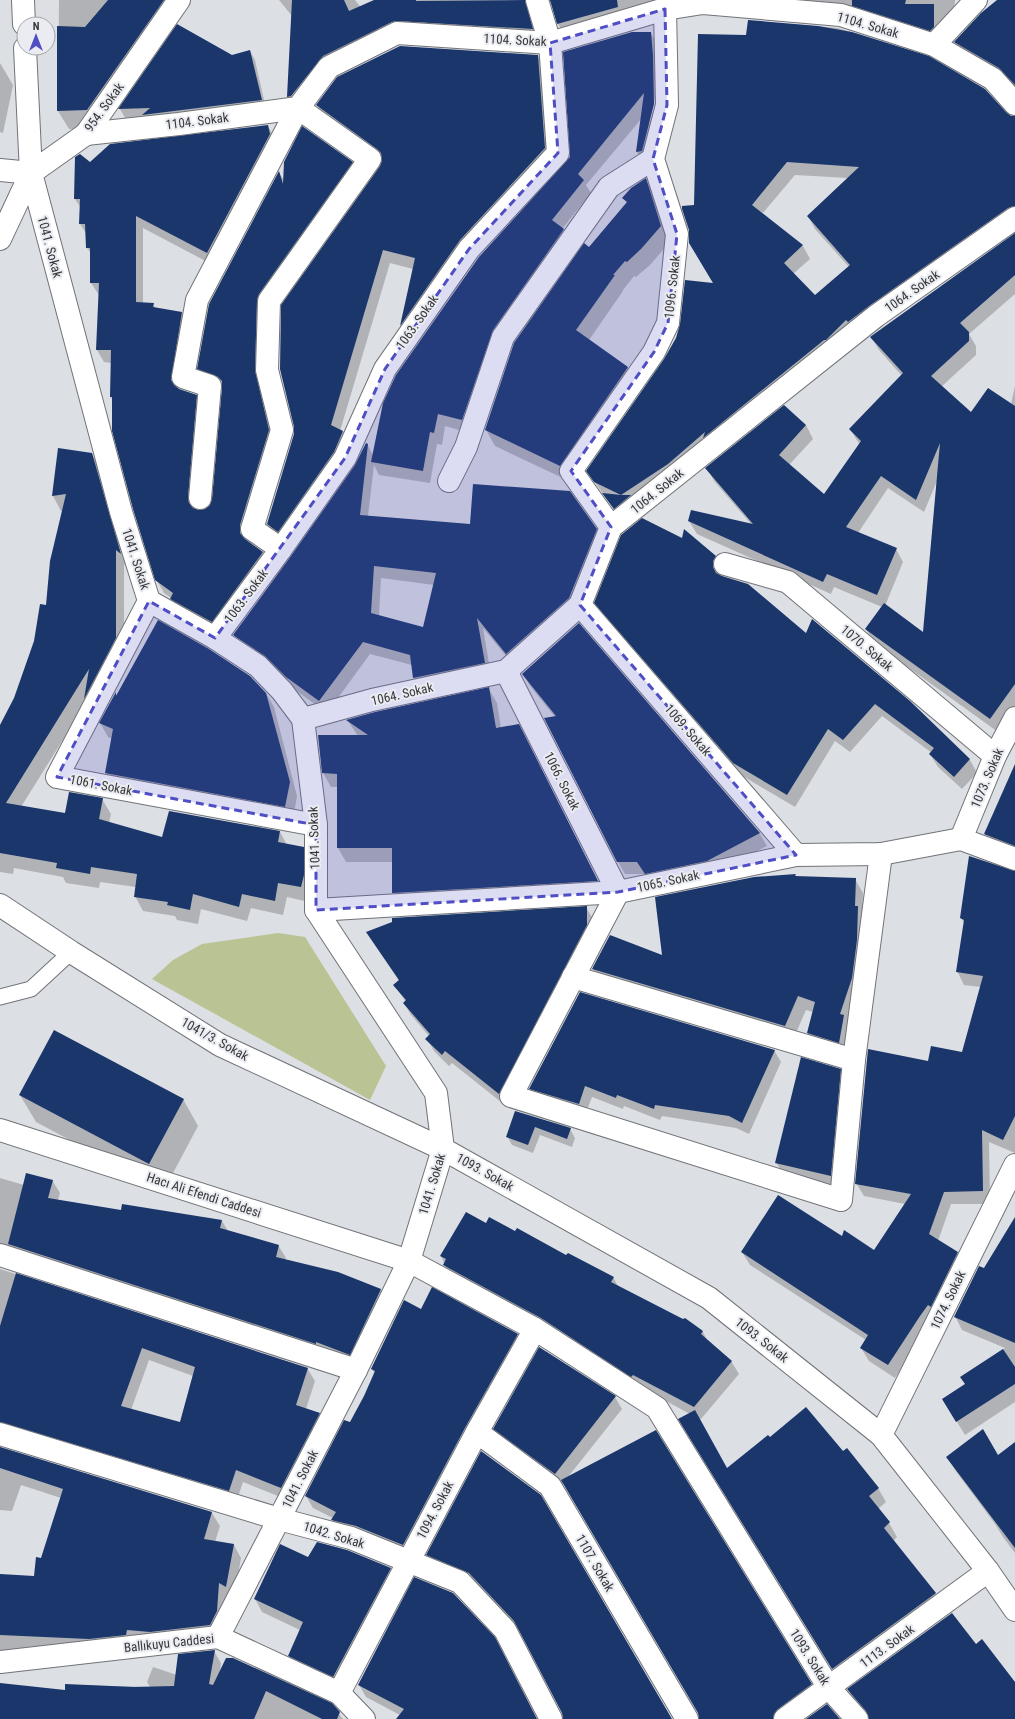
<svg xmlns="http://www.w3.org/2000/svg" width="1015" height="1719" font-family="'Roboto Condensed',sans-serif">
  <style>
    .green { fill: #b9c394 }
    .shadow { fill: #0003; fill-rule: evenodd }
    .building { fill: #1a366b; fill-rule: evenodd }
    .lines { fill: none; stroke-linecap: round; stroke-linejoin: round }
    .lane-casing { stroke: #717378; stroke-width: 17 }
    .street-casing { stroke: #717378; stroke-width: 24 }
    .secondary-casing { stroke: #717378; stroke-width: 24 }
    .lane { stroke: #fff; stroke-width: 15 }
    .street { stroke: #fff; stroke-width: 22 }
    .secondary { stroke: #fff; stroke-width: 22 }
    .marked { fill: #4f4ec5; fill-opacity: 0.2; stroke: #4f4ec5; stroke-width: 3; stroke-dasharray: 8 5; stroke-linejoin: round }
    .labels { text-anchor: middle; dominant-baseline: central; stroke-width: 4; stroke-linejoin: round; paint-order: stroke }
    .street-label { font-size: 13px; fill: #363739; stroke: #eaecf1 }
  </style>
  <rect width="100%" height="100%" fill="#dcdfe4"/>
  <polygon class="green" points="278,933 305,937 386,1066 370,1100 152,979 173,960 202,944"/>
  <g class="shadow">
    <polygon points="59,0 183,0 98,128 69,129 58,111"/>
    <polygon points="279,0 355,0 378,29 386,43 331,71 296,111 288,97 292,16"/>
    <polygon points="390,0 695,0 566,37 558,24 552,3 548,1 539,42 405,34 397,20"/>
    <polygon points="757,0 955,0 953,27 938,43"/>
    <polygon points="998,0 1015,0 1015,89 963,55 955,42"/>
    <path d="M749,21l89,7 90,29 77,56 6,4h4v104l-393,300 -35,-50 78,-111 49,-76 -19,-78 52,-170zM795,175l53,3 -40,38 7,13 34,38 -34,30 -22,-23 17,-15 -7,-13 -41,-32z"/>
    <polygon points="178,26 232,56 250,51 255,60 266,109 125,118 120,109"/>
    <path d="M651,33l7,13 3,71 -17,48 -7,-13 5,-34 -56,67 5,8 -29,36 9,14 -71,100 -31,90 -24,-7 -3,19 -5,-1 -7,39 -51,-8 -5,-10 -6,51 103,9 125,4 7,13 -27,68 -62,56 -31,-38 8,47 -70,15 -7,-12 -2,-13 -42,-11 -43,59 -33,-24 -53,-42 -7,-12 58,-78 64,-91 11,-22 6,11 198,-297zM655,98l2,1 -8,26v-5zM381,578l53,7 -10,44 -45,-13z"/>
    <polygon points="538,56 545,69 552,162 408,338 401,326 413,269 390,263 340,431 343,432 350,445 286,544 275,537 268,524 383,160 324,118 317,105"/>
    <polygon points="0,63 13,85 3,133 0,132"/>
    <polygon points="268,126 275,139 215,266 143,228 143,303 153,304 156,309 181,313 189,326 179,390 196,396 204,409 194,510 198,511 206,510 211,505 213,499 223,388 206,381 198,368 279,173 284,180 352,163 359,176 266,307 276,443 247,542 262,553 270,566 219,634 179,612 171,598 164,593 156,579 113,401 111,397 111,363 104,362 97,350 99,295 91,283 91,253 87,248 87,235 80,224 81,208 75,199 90,164"/>
    <polygon points="646,180 655,195 670,242 650,265 636,277 634,276 623,290 623,291 589,340 628,368 637,383 569,481 495,446 486,430 590,248 627,203 624,198"/>
    <path d="M1015,235v59l-46,40 7,12v9l-35,32 31,26 39,-9 4,-18v322l-17,24 -125,-90 -7,-13 16,-22 -48,-20 -3,7 -134,-60 -8,-13 62,3 -37,-43 -7,-13 77,-62 22,19 7,14 -24,26 35,31 36,-51 -10,-16 52,-53 -23,-26 -8,-13zM937,481l-13,153 -39,-28 18,-44 -7,-13 -38,-16 30,-45 36,24z"/>
    <polygon points="59,449 92,454 100,469 128,567 124,564 124,654 87,701 21,807 66,815 102,799 111,814 109,823 163,838 280,832 287,845 303,848 312,863 309,902 287,897 283,915 251,908 247,921 201,909 198,924 177,920 175,916 143,911 135,896 136,887 100,882 99,888 66,883 63,877 14,868 13,874 0,872 0,726 15,698 47,606 63,511 61,511 53,496"/>
    <polygon points="715,557 722,569 720,576 806,635 909,701 970,760 977,773 962,789 938,767 930,754 932,753 882,716 850,752 835,741 795,807 741,775 603,616 596,602"/>
    <polygon points="579,624 760,834 767,846 714,873 653,886 645,874 625,874 618,862 555,717 530,686 523,674"/>
    <polygon points="489,689 497,703 501,728 526,739 605,895 401,907 393,893 393,862 346,862 338,848 338,787 331,787 323,773 358,736 348,721"/>
    <polygon points="266,693 274,707 297,796 293,820 114,786 106,773 113,739 108,737 100,723 116,694 117,696"/>
    <polygon points="1015,765 1015,856 993,847 985,834"/>
    <polygon points="1015,872 1015,1153 989,1142 990,1204 951,1204 938,1241 957,1253 965,1266 927,1329 895,1378 869,1361 861,1348 866,1340 750,1265 742,1252 843,1238 874,1251 905,1204 864,1196 856,1183 929,1062 963,1053 981,987 964,985 957,971 965,924 961,918"/>
    <polygon points="795,875 797,877 855,879 863,893 862,916 847,1056 816,1047 808,1033 813,1012 806,1010 793,1040 601,983 593,969 610,936 664,957"/>
    <polygon points="586,907 593,919 593,937 506,1106 452,1063 449,1066 434,1051 427,1039 429,1036 411,1015 404,1003 406,1002 394,985 399,981 367,933"/>
    <polygon points="774,1050 781,1062 749,1134 736,1128 662,1116 660,1120 624,1106 623,1109 592,1097 585,1115 537,1100 530,1089"/>
    <polygon points="840,1070 847,1082 837,1188 783,1174 776,1162"/>
    <polygon points="20,1095 183,1099 198,1126 164,1190 36,1122"/>
    <polygon points="516,1112 570,1129 575,1138 572,1147 540,1135 533,1153 512,1145 507,1136"/>
    <polygon points="0,1178 24,1185 52,1180 60,1193 58,1200 122,1211 222,1221 228,1231 278,1245 286,1258 285,1260 337,1273 381,1290 388,1303 357,1367 0,1257"/>
    <polygon points="1015,1218 1015,1402 965,1435 951,1412 966,1385 962,1377 1005,1348 962,1330 955,1316"/>
    <polygon points="486,1224 516,1232 613,1277 619,1288 684,1321 685,1319 703,1332 708,1342 731,1361 739,1374 701,1419 698,1418 727,1470 770,1438 843,1452 878,1488 886,1502 878,1509 889,1523 897,1537 893,1541 936,1594 943,1607 841,1682 687,1433 690,1414 640,1387 451,1278 441,1256"/>
    <path d="M0,1269l307,99 8,13 -9,28 13,4 7,13 -38,74 -45,-18 -7,21 -227,-69 -7,-12 -2,-34zM149,1360l44,16 -13,47 -49,-13z"/>
    <polygon points="421,1310 517,1335 524,1347 410,1557 340,1532 333,1520 333,1518 313,1508 306,1496 350,1424 365,1396 375,1374 372,1369"/>
    <polygon points="615,1397 622,1409 568,1477 811,1684 818,1697 788,1719 700,1719 699,1713 564,1483 562,1485 501,1440 494,1429"/>
    <polygon points="1015,1443 1015,1553 1003,1537 995,1524 955,1470 948,1457 998,1456"/>
    <polygon points="0,1447 212,1513 220,1526 215,1542 234,1545 241,1558 234,1599 226,1596 225,1625 0,1667 0,1575 34,1577 42,1559 61,1498 21,1485 12,1511 0,1510"/>
    <polygon points="482,1452 671,1719 564,1719 563,1713 521,1632 477,1586 435,1567 427,1555"/>
    <polygon points="309,1558 390,1568 398,1582 341,1690 297,1669 289,1656 300,1630 262,1612 255,1599"/>
    <polygon points="976,1645 1015,1682 1015,1719 870,1719 855,1702 848,1690"/>
    <polygon points="214,1651 221,1663 220,1671 331,1704 343,1719 0,1719 0,1684 66,1691 66,1685 150,1687 147,1682 153,1667 177,1675"/>
    <polygon points="359,1685 537,1719 398,1719 400,1715 366,1697"/>
  </g>
  <g class="building">
    <polygon points="108,0 164,0 87,110 57,111 57,26 85,27"/>
    <polygon points="292,0 344,0 349,11 374,0 416,0 416,1 525,0 533,29 398,21 392,22 323,56 291,96 287,97"/>
    <polygon points="550,0 617,0 618,7 557,24"/>
    <polygon points="852,0 906,0 905,4 934,4 934,27 930,31 852,6"/>
    <polygon points="997,0 1015,0 1015,85 999,68 954,42 981,13"/>
    <path d="M748,20l70,6 34,6 77,24 56,33 21,23 5,4h4v90l-7,2 -139,98 -21,16 -2,-2 -20,20h-2l-121,98 2,-6 -37,32 -47,31h10l-17,14 -12,-16 19,2 -27,-13 -8,-11 78,-112 12,-21 4,-14 5,-44 28,3 -24,-40v-13l-7,-21v-3l12,-1 4,-171 48,1zM787,162l72,5 -52,49 43,49 -35,30 -31,-32 19,-18 -51,-40z"/>
    <polygon points="177,24 232,55 250,50 262,100 142,115 150,108 118,109"/>
    <polygon points="632,32 651,32 653,55 654,104 642,151 636,152 644,93 578,174 584,180 552,220 564,229 493,330 462,420 438,414 434,433 430,432 423,471 371,462 383,403 396,375 479,257 570,157 563,52"/>
    <polygon points="400,46 538,55 545,148 460,240 400,326 415,258 383,250 331,425 343,431 334,452 278,532 267,524 294,434 294,427 280,369 281,305 380,166 382,160 381,153 377,149 316,105 337,77"/>
    <polygon points="268,125 270,134 207,253 136,216 136,302 154,303 153,307 182,312 171,380 174,385 179,389 197,395 188,497 189,503 193,508 199,510 205,509 210,505 212,499 222,387 222,381 218,377 197,369 209,304 279,171 283,184 284,162 302,126 353,162 259,294 257,300 255,370 269,430 240,525 240,533 245,539 263,552 212,622 170,599 173,593 155,580 133,509 112,431 112,397 110,397 111,350 96,350 99,283 90,283 90,248 86,248 85,224 79,224 80,199 74,199 75,157 80,154 90,162 110,144"/>
    <polygon points="646,178 661,226 641,249 627,262 625,261 613,275 615,275 576,330 628,367 560,466 485,430 514,343 584,243 589,247 627,202 622,198 631,188"/>
    <polygon points="1015,233 1015,275 960,323 969,332 969,341 931,376 971,412 988,388 1015,406 1015,684 990,719 865,629 884,603 923,632 940,443 916,500 881,476 846,527 897,548 877,595 827,574 823,582 688,521 691,510 753,524 705,468 784,405 806,425 779,455 824,494 861,441 849,429 903,373 870,337"/>
    <path d="M366,443l2,1 -8,71 110,9 3,-40 97,7 27,38 -28,69 -63,56 -29,-36 8,45 -72,15 -3,-23 -47,-13 -44,59 -33,-24 -21,-21 -32,-21 58,-79 64,-91zM374,566l62,7 -13,54 -52,-14z"/>
    <polygon points="58,448 92,453 121,554 116,550 116,638 84,699 89,669 6,803 65,813 69,792 103,798 99,819 162,837 169,811 280,831 278,842 304,847 304,875 301,887 278,883 275,901 242,894 239,907 193,894 190,910 167,905 168,902 134,897 137,874 91,867 90,874 56,868 57,863 0,853 0,725 14,698 34,641 40,604 46,605 50,561 66,494 52,496"/>
    <polygon points="642,518 682,538 684,529 716,556 713,561 713,567 716,573 722,576 748,584 806,633 812,619 910,701 970,759 954,777 929,754 934,748 875,704 843,740 828,729 787,795 733,763 594,603 621,535"/>
    <polygon points="158,620 209,649 250,676 266,693 290,782 285,807 105,773 113,729 99,723 116,692 116,696"/>
    <polygon points="579,623 760,833 707,861 645,874 637,862 617,862 544,718 556,716 522,674"/>
    <polygon points="489,687 496,728 519,724 598,881 392,893 392,848 337,848 337,774 322,773 318,735 368,735 346,720 375,712"/>
    <polygon points="1015,764 1015,846 984,834"/>
    <polygon points="969,856 1015,871 1015,1116 1003,1140 982,1130 983,1191 944,1192 929,1234 958,1252 931,1307 928,1305 920,1316 888,1365 860,1348 868,1335 741,1252 778,1195 842,1236 844,1230 874,1250 911,1194 855,1184 868,1049 928,1061 931,1046 962,1052 983,976 956,972 964,920 960,918"/>
    <polygon points="796,874 795,876 856,878 855,906 858,906 857,940 852,978 840,1014 844,1015 839,1043 807,1033 815,1002 798,996 785,1026 592,969 610,935 662,955 655,897 754,877"/>
    <polygon points="587,906 587,925 499,1094 445,1051 442,1055 425,1039 430,1034 403,1003 406,1000 393,985 399,980 366,932 392,922 392,918"/>
    <polygon points="580,992 775,1050 742,1123 729,1116 655,1105 654,1109 617,1095 616,1098 585,1086 579,1104 529,1089"/>
    <polygon points="54,1030 184,1099 149,1164 19,1095"/>
    <polygon points="801,1057 841,1069 831,1176 775,1163"/>
    <polygon points="515,1111 571,1128 567,1139 535,1127 528,1145 506,1137"/>
    <polygon points="26,1173 53,1180 48,1198 121,1210 122,1204 222,1220 220,1228 279,1245 276,1257 338,1272 381,1289 350,1355 316,1342 316,1344 8,1244"/>
    <polygon points="466,1212 486,1223 489,1217 515,1231 517,1228 566,1255 568,1253 614,1277 611,1282 683,1319 685,1318 703,1331 701,1334 732,1361 694,1407 633,1375 631,1377 541,1318 443,1265 446,1259 440,1256"/>
    <polygon points="1015,1217 1015,1343 954,1317 979,1266 984,1268"/>
    <path d="M16,1273l292,95 -12,37 24,8 -39,75 -45,-18 -7,21 -229,-69v-96zM142,1348l53,19 -15,55 -59,-16z"/>
    <polygon points="432,1287 518,1334 466,1426 403,1545 356,1526 331,1520 336,1512 305,1496 344,1420 350,1422 364,1396 375,1371 371,1369 404,1300 421,1309"/>
    <polygon points="539,1347 616,1396 555,1474 493,1429"/>
    <polygon points="1003,1349 1015,1367 1015,1384 956,1422 942,1399 965,1384 960,1377"/>
    <polygon points="806,1407 843,1451 847,1448 879,1488 869,1496 890,1522 884,1528 936,1593 832,1669 678,1419 695,1410 727,1468 768,1435 770,1437"/>
    <polygon points="983,1429 998,1455 1015,1442 1015,1548 946,1457"/>
    <polygon points="656,1430 812,1684 778,1709 774,1714 773,1719 699,1719 698,1713 561,1480"/>
    <polygon points="0,1447 212,1512 204,1539 234,1544 226,1587 219,1583 217,1611 210,1625 150,1632 127,1630 126,1635 89,1639 0,1635 0,1574 34,1576 36,1557 41,1558 63,1489 0,1468"/>
    <polygon points="481,1451 541,1495 672,1719 563,1719 562,1713 514,1621 469,1573 426,1555"/>
    <polygon points="317,1542 347,1550 391,1568 333,1677 288,1656 303,1622 254,1599 280,1544 308,1557"/>
    <polygon points="414,1577 453,1593 495,1637 537,1719 396,1719 404,1709 358,1685"/>
    <polygon points="952,1613 976,1644 982,1639 1015,1682 1015,1719 869,1719 866,1711 847,1689"/>
    <polygon points="215,1650 209,1684 213,1685 226,1658 233,1658 332,1703 340,1712 337,1719 322,1719 266,1691 254,1719 0,1719 0,1683 65,1690 65,1684 134,1687 174,1686 178,1654"/>
    <polygon points="827,1704 840,1719 806,1719"/>
  </g>
  <g class="lines">
    <defs>
      <polyline id="lane" points="0,997 31,989 71,952"/>
      <g id="street">
        <polyline points="23,0 24,24"/>
        <polyline points="934,45 976,0"/>
        <polyline points="25,48 31,173 121,512 149,601 215,638 258,666 282,691 303,719 316,825 316,910 436,1093 443,1149"/>
        <polyline points="86,134 179,124 298,108 329,67 397,33 550,43 665,9 703,3 841,15 934,45 993,79 1015,104"/>
        <polyline points="0,170 31,173 86,134 179,0"/>
        <polyline points="449,481 466,447 503,337 609,187 653,159"/>
        <polyline points="200,498 210,386 183,377 197,300 298,108 370,159 269,301 267,370 282,430 252,529 281,549"/>
        <polyline points="611,527 571,471 654,352 668,323 677,234 653,159 667,105 665,9"/>
        <polyline points="725,564 788,582 995,756"/>
        <polyline points="149,601 57,777 316,825"/>
        <polyline points="580,605 796,855"/>
        <polyline points="215,638 281,549 345,458 385,369 469,249 558,153 550,43 537,0"/>
        <polyline points="506,671 618,892 511,1096 841,1200 854,1060 881,854"/>
        <polyline points="303,719 372,700 506,671 580,605 611,527 876,316 1015,218"/>
        <polyline points="961,839 995,756 1015,718"/>
        <polyline points="316,910 618,892 796,855 881,854 961,839 1015,859"/>
        <polyline points="573,977 854,1060"/>
        <polyline points="0,1255 356,1370"/>
        <polyline points="477,1432 550,1486 687,1719"/>
        <polyline points="0,1434 279,1519 351,1538 460,1582 505,1630 551,1719"/>
        <polyline points="881,1435 1015,1165"/>
        <polyline points="218,1637 356,1370 409,1261"/>
        <polyline points="339,1693 477,1432 535,1329"/>
        <polyline points="785,1719 988,1571"/>
      </g>
      <g id="secondary">
        <polyline points="0,239 31,173"/>
        <polyline points="0,905 71,952 220,1045 443,1149 709,1298 881,1435 988,1571 1015,1610"/>
        <polyline points="0,1130 409,1261 535,1329 657,1408 829,1688 857,1719"/>
        <polyline points="409,1261 443,1149"/>
        <polyline points="0,1662 218,1637 339,1693 364,1719"/>
      </g>
    </defs>
    <use href="#lane" class="lane-casing"/>
    <use href="#street" class="street-casing"/>
    <use href="#secondary" class="secondary-casing"/>
    <use href="#lane" class="lane"/>
    <use href="#street" class="street"/>
    <use href="#secondary" class="secondary"/>
  </g>
  <path class="marked" d="M665,9l2,96 -14,54 24,75 -9,89 -14,29 -83,119 40,56 -31,78 216,250 -178,37 -302,18v-85l-259,-48 92,-176 66,37 130,-180 40,-89 84,-120 89,-96 -8,-110z"/>
  <g class="labels">
    <g class="street-label">
      <text transform="translate(868 25) rotate(16)">1104. Sokak</text>
      <text transform="translate(515 40) rotate(3)">1104. Sokak</text>
      <text transform="translate(104 107) rotate(-54)">954. Sokak</text>
      <text transform="translate(197 121) rotate(-7)">1104. Sokak</text>
      <text transform="translate(50 247) rotate(75)">1041. Sokak</text>
      <text transform="translate(672 287) rotate(-84)">1096. Sokak</text>
      <text transform="translate(912 291) rotate(-35)">1064. Sokak</text>
      <text transform="translate(417 322) rotate(-55)">1063. Sokak</text>
      <text transform="translate(657 491) rotate(-39)">1064. Sokak</text>
      <text transform="translate(136 559) rotate(72)">1041. Sokak</text>
      <text transform="translate(246 596) rotate(-53)">1063. Sokak</text>
      <text transform="translate(867 648) rotate(40)">1070. Sokak</text>
      <text transform="translate(402 694) rotate(-13)">1064. Sokak</text>
      <text transform="translate(688 730) rotate(49)">1069. Sokak</text>
      <text transform="translate(987 778) rotate(-67)">1073. Sokak</text>
      <text transform="translate(562 781) rotate(63)">1066. Sokak</text>
      <text transform="translate(101 785) rotate(11)">1061. Sokak</text>
      <text transform="translate(314 838) rotate(-92)">1041. Sokak</text>
      <text transform="translate(668 881) rotate(-12)">1065. Sokak</text>
      <text transform="translate(215 1039) rotate(29)">1041/3. Sokak</text>
      <text transform="translate(485 1172) rotate(29)">1093. Sokak</text>
      <text transform="translate(432 1184) rotate(-73)">1041. Sokak</text>
      <text transform="translate(204 1195) rotate(18)">Hacı Ali Efendi Caddesi</text>
      <text transform="translate(948 1300) rotate(-64)">1074. Sokak</text>
      <text transform="translate(762 1340) rotate(38)">1093. Sokak</text>
      <text transform="translate(300 1479) rotate(-63)">1041. Sokak</text>
      <text transform="translate(435 1510) rotate(-62)">1094. Sokak</text>
      <text transform="translate(334 1535) rotate(17)">1042. Sokak</text>
      <text transform="translate(595 1563) rotate(60)">1107. Sokak</text>
      <text transform="translate(169 1643) rotate(-6)">Ballıkuyu Caddesi</text>
      <text transform="translate(887 1646) rotate(-36)">1113. Sokak</text>
      <text transform="translate(810 1657) rotate(58)">1093. Sokak</text>
    </g>
  </g>
  <g transform="translate(36 36)"><circle r="19" fill="#eaecf1" stroke="#a2a4a7"/>
  <path d="M0-3L7 15L0 10L-7 15Z" fill="#4f4ec5"/>
  <text y="-6" font-size="11" font-weight="bold" text-anchor="middle" fill="#363739">N</text>
  </g>
</svg>
